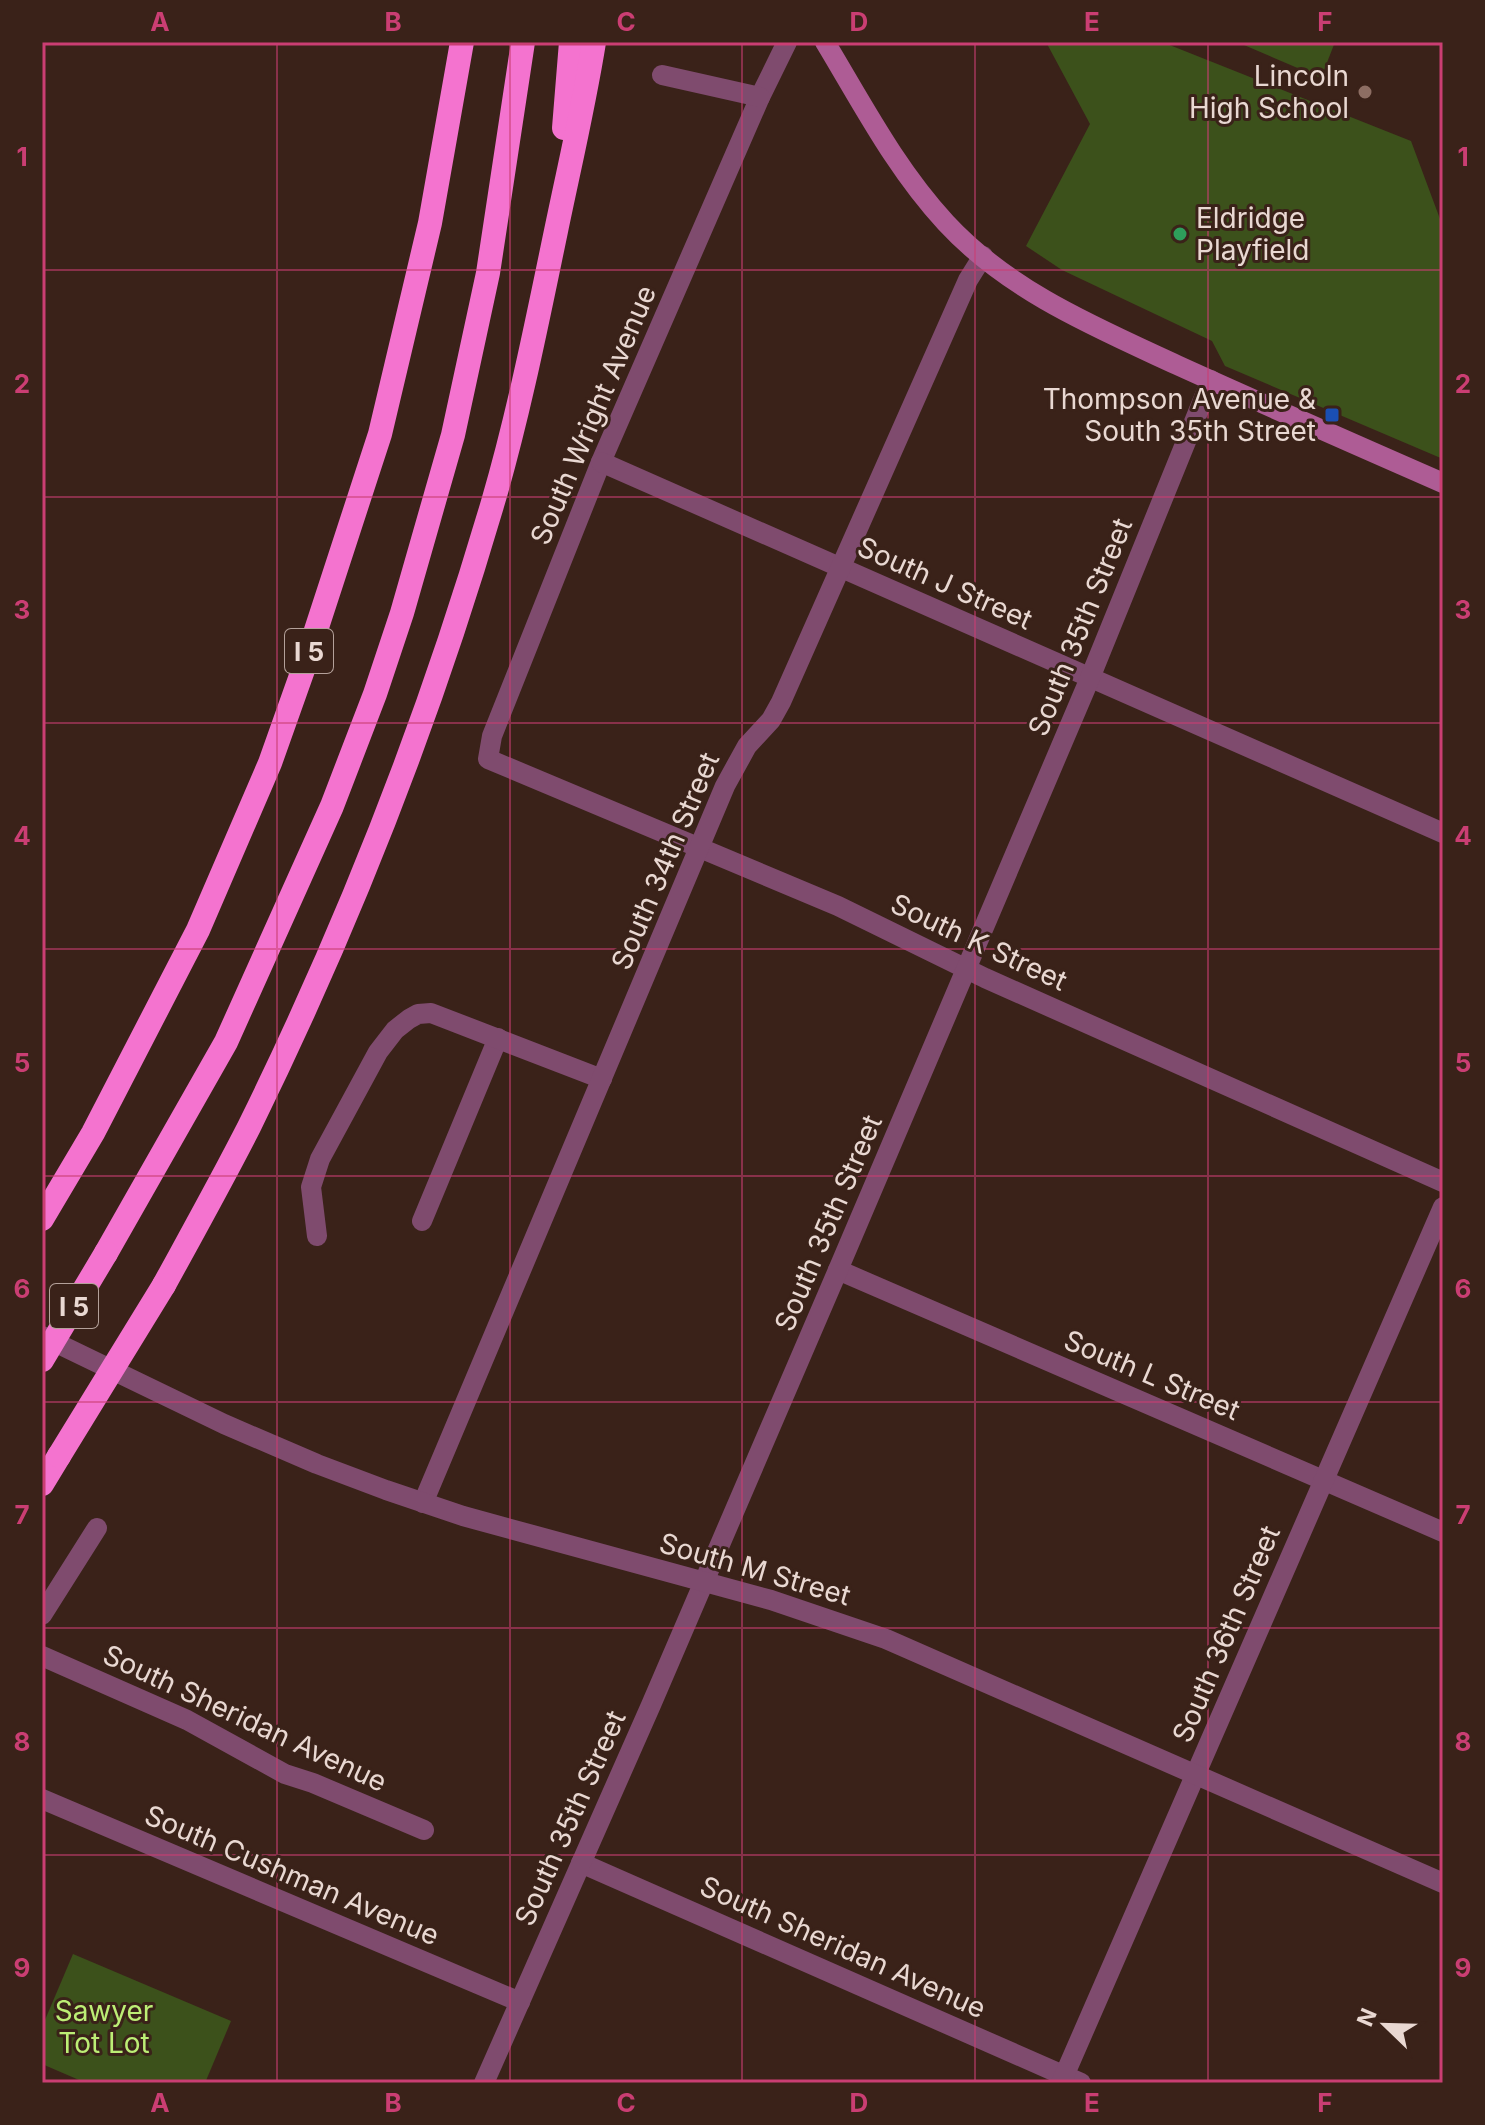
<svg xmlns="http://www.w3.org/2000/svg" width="1485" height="2125" font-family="Inter,sans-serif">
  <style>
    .green { fill: #3c511b }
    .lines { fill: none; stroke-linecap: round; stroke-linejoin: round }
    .minor { stroke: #7f4b6e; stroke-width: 20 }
    .tertiary { stroke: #7f4b6e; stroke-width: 20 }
    .secondary { stroke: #ae5c95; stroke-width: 20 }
    .motorway { stroke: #f473cf; stroke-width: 24 }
    .motorway-bridge { stroke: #f473cf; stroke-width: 24 }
    .grid { fill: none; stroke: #ca3e73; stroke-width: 2; stroke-opacity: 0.55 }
    .education-dot { fill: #8d6e63; stroke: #3a2219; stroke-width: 3 }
    .leisure-dot { fill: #2e9e5b; stroke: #3a2219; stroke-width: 3 }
    .transit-dot { fill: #1a4fb4; stroke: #3a2219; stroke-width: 3 }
    .labels { text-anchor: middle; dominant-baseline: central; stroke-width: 6; stroke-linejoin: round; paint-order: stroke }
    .shield { fill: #3a2219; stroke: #b4a19a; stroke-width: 2 }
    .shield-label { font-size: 26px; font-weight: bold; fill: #e9d8d2 }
    .poi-label { font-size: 28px; fill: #e9d8d2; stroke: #3a2219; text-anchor: end }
    .street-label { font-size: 28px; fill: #e9d8d2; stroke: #3a2219 }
    .park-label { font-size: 28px; fill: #bcee75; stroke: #3a2219 }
    .neatline { fill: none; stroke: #ca3e73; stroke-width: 3 }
    .grid-label { font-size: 26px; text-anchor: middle; font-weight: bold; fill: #ca3e73 }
  </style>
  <rect width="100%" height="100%" fill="#3a2219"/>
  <g class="green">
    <polygon points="1046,42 1162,42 1411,141 1443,227 1443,459 1225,366 1212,341 1062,270 1026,246 1090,124"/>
    <polygon points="1237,42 1335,42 1321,78"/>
    <polygon points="73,1954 231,2021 205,2083 86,2083 42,2064 42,2027"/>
  </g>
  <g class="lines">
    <g class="minor">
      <polyline points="787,42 760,97 601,462 492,736 488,759 838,906 985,978 1443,1182"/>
      <polyline points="662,75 760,97"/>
      <polyline points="601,462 1443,833"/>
      <polyline points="422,1221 498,1038"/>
      <polyline points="317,1236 311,1187 320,1159 378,1052 395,1030 409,1019 418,1014 431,1013 602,1079"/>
      <polyline points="838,1270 1443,1532"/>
      <polyline points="423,1503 725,786 747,746 771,720 781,702 968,280 983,256"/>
      <polyline points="42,1615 97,1528"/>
      <polyline points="42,1656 187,1720 285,1774 313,1783 424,1830"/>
      <polyline points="42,1799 520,2002"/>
      <polyline points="581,1863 1081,2083"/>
      <polyline points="484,2083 651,1705 838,1270 1090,678 1211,380"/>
      <polyline points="1061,2083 1443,1207"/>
    </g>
    <polyline class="tertiary" points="42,1336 224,1424 317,1464 386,1490 463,1516 771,1600 886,1639 1443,1883"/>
    <path class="secondary" d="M825,42c38,63 71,127 121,181 63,68 149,104 231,142 88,40 177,79 266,118"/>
    <g class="motorway">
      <polyline points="564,128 571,42"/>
      <polyline points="42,1219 93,1133 198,930 270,763 303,670 380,434 430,223 462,42"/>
      <polyline points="106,1253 226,1042 332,806 375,694 402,613 453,435 488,273 523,42"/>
      <path d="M164,1285c29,-53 58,-105 85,-158 99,-201 181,-410 244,-625 26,-89 44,-180 63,-271 13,-63 28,-126 38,-189"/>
      <polyline points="42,1484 59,1456"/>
    </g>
    <g class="motorway-bridge">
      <polyline points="42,1360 106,1253"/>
      <polyline points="59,1456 164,1285"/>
    </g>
  </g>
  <path class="grid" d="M277,42v2041M510,42v2041M742,42v2041M975,42v2041M1208,42v2041M42,270h1401M42,497h1401M42,723h1401M42,949h1401M42,1176h1401M42,1402h1401M42,1628h1401M42,1855h1401"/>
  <circle class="education-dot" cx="1365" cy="92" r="8"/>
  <circle class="leisure-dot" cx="1180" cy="234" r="8"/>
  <rect class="transit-dot" x="1324" y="407" width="16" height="16" rx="4"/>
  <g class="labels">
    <g class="shield">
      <rect x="285" y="629" width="48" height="44" rx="6"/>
      <rect x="50" y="1284" width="48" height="44" rx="6"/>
    </g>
    <g class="shield-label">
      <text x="309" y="651">I 5</text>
      <text x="74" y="1306">I 5</text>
    </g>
    <g class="poi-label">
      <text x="1349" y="76">Lincoln<tspan x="1349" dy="32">High School</tspan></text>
      <text x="1196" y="218" text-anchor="start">Eldridge<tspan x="1196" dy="32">Playfield</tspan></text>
      <text x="1316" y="399">Thompson Avenue &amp;<tspan x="1316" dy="32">South 35th Street</tspan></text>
    </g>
    <g class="street-label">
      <text transform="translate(593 415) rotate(-67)">South Wright Avenue</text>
      <text transform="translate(945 583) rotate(24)">South J Street</text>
      <text transform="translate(1080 627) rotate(-68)">South 35th Street</text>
      <text transform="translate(665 861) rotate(-67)">South 34th Street</text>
      <text transform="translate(979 942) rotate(25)">South K Street</text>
      <text transform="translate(828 1223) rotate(-67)">South 35th Street</text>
      <text transform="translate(1152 1375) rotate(23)">South L Street</text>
      <text transform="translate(755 1569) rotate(16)">South M Street</text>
      <text transform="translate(1226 1634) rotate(-67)">South 36th Street</text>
      <text transform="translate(245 1718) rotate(25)">South Sheridan Avenue</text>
      <text transform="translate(570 1818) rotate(-66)">South 35th Street</text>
      <text transform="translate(292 1875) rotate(23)">South Cushman Avenue</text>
      <text transform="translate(843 1947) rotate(24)">South Sheridan Avenue</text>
    </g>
    <g class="park-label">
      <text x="104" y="2011">Sawyer<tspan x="104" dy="32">Tot Lot</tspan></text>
    </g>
  </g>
  <rect width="1485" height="2125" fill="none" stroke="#3a2219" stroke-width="88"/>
  <g transform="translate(1385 2025) rotate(293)" stroke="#3a2219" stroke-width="6" paint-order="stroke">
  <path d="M0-6L14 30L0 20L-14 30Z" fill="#e9d8d2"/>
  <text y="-12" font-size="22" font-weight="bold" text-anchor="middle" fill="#e9d8d2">N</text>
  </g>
  <rect x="44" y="44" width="1397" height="2037" class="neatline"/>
  <g class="grid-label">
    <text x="160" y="31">A</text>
    <text x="393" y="31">B</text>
    <text x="626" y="31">C</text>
    <text x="859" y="31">D</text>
    <text x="1092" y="31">E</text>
    <text x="1325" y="31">F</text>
    <text x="22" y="166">1</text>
    <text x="1463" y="166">1</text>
    <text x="22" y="393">2</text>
    <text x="1463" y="393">2</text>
    <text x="22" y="619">3</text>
    <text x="1463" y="619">3</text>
    <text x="22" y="845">4</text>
    <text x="1463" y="845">4</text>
    <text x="22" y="1072">5</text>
    <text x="1463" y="1072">5</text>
    <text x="22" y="1298">6</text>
    <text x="1463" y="1298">6</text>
    <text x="22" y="1524">7</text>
    <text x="1463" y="1524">7</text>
    <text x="22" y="1751">8</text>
    <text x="1463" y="1751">8</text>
    <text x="22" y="1977">9</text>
    <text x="1463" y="1977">9</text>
    <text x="160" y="2112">A</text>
    <text x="393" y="2112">B</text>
    <text x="626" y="2112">C</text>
    <text x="859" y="2112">D</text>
    <text x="1092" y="2112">E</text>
    <text x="1325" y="2112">F</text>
  </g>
</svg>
